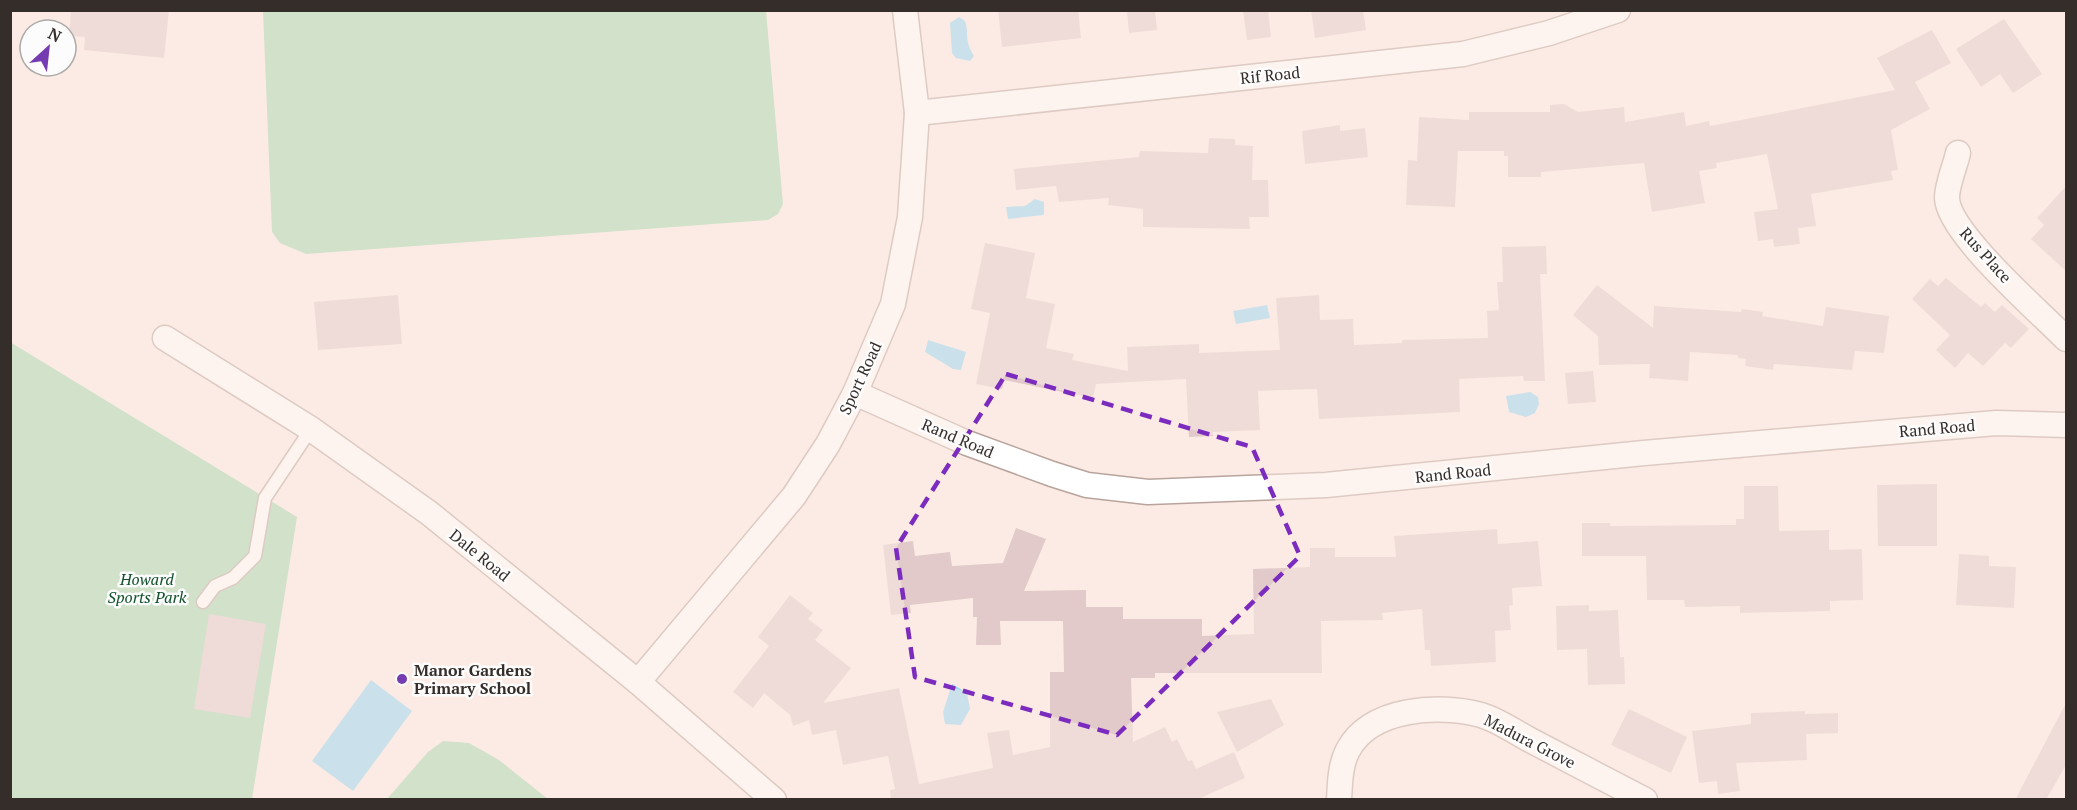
<svg xmlns="http://www.w3.org/2000/svg" width="2077" height="810" font-family="'PT Serif',serif">
  <style>
    .green { fill: #9ed5ac }
    .water { fill: #8ed5f3 }
    .building { fill: #e1cac9 }
    .lines { fill: none; stroke-linecap: round; stroke-linejoin: round }
    .service-casing { stroke: #b8a49c; stroke-width: 15 }
    .minor-casing { stroke: #b8a49c; stroke-width: 27 }
    .service { stroke: #fff; stroke-width: 12 }
    .minor { stroke: #fff; stroke-width: 24 }
    .marked { fill: none; stroke: #7b2cbf; stroke-width: 4.5; stroke-dasharray: 12 8; stroke-linejoin: round }
    .poi-dot { fill: #753bb1; stroke: #fcfcfc; stroke-width: 2 }
    .labels { text-anchor: middle; dominant-baseline: central; stroke-width: 5; stroke-linejoin: round; paint-order: stroke }
    .street-label { font-size: 16px; fill: #352d2a; stroke: #fcfcfc }
    .park-label { font-size: 16px; font-style: italic; fill: #12512b; stroke: #fcfcfc }
    .poi-label { font-size: 16px; font-weight: bold; fill: #352d2a; stroke: #fcfcfc; text-anchor: start }
  </style>
  <rect width="100%" height="100%" fill="#fcebe4"/>
  <g class="green">
    <polygon points="263,11 766,11 783,204 778,214 768,220 306,254 280,243 272,232"/>
    <polygon points="10,342 297,517 252,799 11,799"/>
    <polygon points="443,741 469,743 499,760 548,799 387,799 428,752"/>
  </g>
  <g class="water">
    <path d="M959,17l6,4c5,15 -2,16 9,35l-4,5 -14,-3 -4,-5 -2,-30z"/>
    <polygon points="1035,199 1044,202 1044,215 1008,219 1006,207 1025,206"/>
    <polygon points="1267,305 1270,318 1236,324 1233,311"/>
    <polygon points="928,340 966,352 961,370 953,369 925,352"/>
    <polygon points="1530,392 1538,397 1539,404 1535,413 1526,417 1509,412 1506,396"/>
    <polygon points="371,680 412,711 353,791 312,761"/>
    <polygon points="952,684 967,693 970,709 961,725 945,724 943,712"/>
  </g>
  <g class="building">
    <polygon points="71,10 169,10 164,58 84,50 85,37 69,36"/>
    <polygon points="998,10 1078,10 1081,38 1002,47"/>
    <polygon points="1127,10 1155,10 1157,30 1129,33"/>
    <polygon points="1243,10 1268,10 1271,37 1247,40"/>
    <polygon points="1311,10 1363,10 1366,30 1315,38"/>
    <polygon points="2004,19 2042,74 2013,93 2000,74 1981,87 1956,49"/>
    <polygon points="1932,30 1951,63 1915,82 1930,109 1891,130 1898,170 1891,171 1893,180 1811,194 1816,226 1798,228 1800,244 1774,247 1773,239 1758,241 1754,212 1778,209 1767,154 1716,163 1717,168 1699,171 1705,203 1652,212 1644,163 1541,172 1541,177 1508,177 1508,156 1504,156 1504,151 1458,151 1455,207 1406,205 1408,160 1417,161 1419,117 1469,120 1469,112 1550,112 1550,105 1564,104 1578,112 1624,107 1625,122 1684,112 1686,126 1709,121 1710,126 1895,90 1877,58"/>
    <polygon points="1340,125 1340,131 1365,128 1368,157 1305,164 1302,131"/>
    <polygon points="1209,138 1235,139 1235,145 1253,146 1252,180 1268,180 1269,217 1249,217 1250,229 1143,227 1143,209 1108,205 1109,198 1059,202 1056,186 1016,190 1014,169 1139,157 1140,151 1208,153"/>
    <polygon points="2067,185 2067,272 2031,239 2044,225 2037,218"/>
    <polygon points="985,243 1035,253 1026,298 1055,304 1046,348 1074,354 1072,360 1128,371 1127,347 1199,344 1199,353 1280,350 1276,298 1319,295 1320,320 1353,319 1354,345 1402,343 1402,340 1488,338 1487,311 1499,310 1497,282 1503,282 1502,247 1546,246 1547,274 1540,274 1545,381 1524,381 1523,376 1459,379 1460,412 1319,419 1317,389 1258,391 1260,430 1213,432 1213,436 1189,437 1186,379 1096,384 1093,398 1004,380 1002,389 976,384 990,313 971,309"/>
    <polygon points="1946,278 1981,307 1985,303 1995,312 2002,305 2029,329 2011,348 2005,343 1983,366 1968,353 1955,368 1936,350 1950,335 1912,299 1930,279 1938,286"/>
    <polygon points="1597,285 1653,328 1654,306 1741,312 1742,309 1763,312 1762,316 1823,326 1826,307 1889,316 1884,353 1855,351 1852,370 1774,364 1773,370 1745,366 1746,359 1738,358 1738,355 1690,352 1688,381 1649,378 1650,364 1599,365 1598,336 1573,315"/>
    <polygon points="398,295 402,344 318,350 314,302"/>
    <polygon points="1593,371 1596,402 1568,404 1565,373"/>
    <polygon points="1937,484 1937,546 1878,546 1877,485"/>
    <polygon points="1744,486 1778,486 1779,531 1829,530 1829,550 1862,549 1863,600 1830,601 1830,611 1740,613 1740,606 1685,607 1684,600 1647,600 1646,556 1582,556 1582,523 1610,523 1610,526 1736,525 1736,519 1744,519"/>
    <polygon points="1016,528 1046,539 1024,591 1086,590 1086,607 1123,607 1123,619 1202,619 1202,636 1254,634 1253,569 1310,567 1310,548 1335,548 1335,557 1396,557 1394,536 1497,529 1498,544 1538,541 1542,586 1512,588 1513,605 1509,606 1511,630 1495,631 1496,662 1431,666 1430,650 1425,650 1422,609 1382,613 1383,620 1321,621 1322,673 1155,673 1155,678 1131,678 1133,742 1165,727 1172,742 1177,739 1188,761 1192,760 1196,769 1234,752 1245,778 1196,800 891,800 890,790 895,789 888,756 843,765 836,730 812,735 809,720 793,726 790,715 764,693 753,708 733,692 769,646 758,637 790,595 813,613 808,619 823,630 815,640 851,668 823,703 899,688 919,784 993,768 987,733 1009,730 1013,755 1050,747 1050,672 1064,672 1063,621 1000,621 1001,645 976,645 977,617 973,617 973,598 910,605 911,613 891,615 883,545 913,541 915,556 950,552 952,566 1003,563"/>
    <polygon points="1959,554 1989,556 1989,566 2016,567 2014,608 1956,605"/>
    <polygon points="1589,605 1589,611 1618,610 1620,657 1624,657 1625,684 1588,685 1587,649 1557,650 1556,606"/>
    <polygon points="209,614 266,624 250,718 194,709"/>
    <polygon points="1271,699 1284,725 1237,752 1217,712"/>
    <polygon points="2067,701 2067,763 2046,800 2015,800"/>
    <polygon points="1629,709 1687,737 1671,773 1611,745"/>
    <polygon points="1805,711 1805,714 1838,713 1838,733 1806,734 1807,760 1736,763 1740,791 1718,794 1717,781 1699,783 1692,731 1751,724 1751,713"/>
  </g>
  <g class="lines">
    <defs>
      <polyline id="service" points="203,602 215,586 233,578 255,556 265,498 311,429"/>
      <g id="minor">
        <polyline points="917,113 1463,54 1549,33 1618,10"/>
        <path d="M1958,153c-3,14 -11,31 -11,45 1,35 93,114 119,141"/>
        <polyline points="165,338 311,429 429,513 638,682 774,800"/>
        <polyline points="855,393 967,443 1052,474 1087,485 1148,492 1326,485 1644,453 1996,423 2066,425"/>
        <polyline points="638,682 794,496 828,444 855,393 893,304 910,217 917,113 905,10"/>
        <path d="M1339,800c1,-17 1,-35 9,-50 23,-43 92,-46 133,-35 17,5 34,17 49,25 38,20 77,40 115,60"/>
      </g>
    </defs>
    <use href="#service" class="service-casing"/>
    <use href="#minor" class="minor-casing"/>
    <use href="#service" class="service"/>
    <use href="#minor" class="minor"/>
  </g>
  <path d="M0 0H2077V810H0ZM1006,374l246,73 48,109 -183,179 -202,-58 -19,-129z" fill="#fcebe4" fill-opacity=".55" fill-rule="evenodd"/>
  <path class="marked" d="M1006,374l246,73 48,109 -183,179 -202,-58 -19,-129z"/>
  <circle class="poi-dot" cx="402" cy="679" r="6"/>
  <g class="labels">
    <g class="street-label">
      <text transform="translate(1270 75) rotate(-6)">Rif Road</text>
      <text transform="translate(1986 255) rotate(48)">Rus Place</text>
      <text transform="translate(860 378) rotate(-65)">Sport Road</text>
      <text transform="translate(1937 428) rotate(-5)">Rand Road</text>
      <text transform="translate(958 438) rotate(23)">Rand Road</text>
      <text transform="translate(1453 473) rotate(-6)">Rand Road</text>
      <text transform="translate(480 555) rotate(39)">Dale Road</text>
      <text transform="translate(1530 741) rotate(27)">Madura Grove</text>
    </g>
    <g class="park-label">
      <text x="147" y="579">Howard<tspan x="147" dy="18">Sports Park</tspan></text>
    </g>
    <g class="poi-label">
      <text x="414" y="670">Manor Gardens<tspan x="414" dy="18">Primary School</tspan></text>
    </g>
  </g>
  <rect width="2077" height="810" fill="none" stroke="#352d2a" stroke-width="24"/>
  <g transform="translate(48 48) rotate(27)"><circle r="28" fill="#fcfcfc" stroke="#aca9a8" stroke-width="1.5"/>
  <path d="M0-4.5L10 22L0 15L-10 22Z" fill="#753bb1"/>
  <text y="-9" font-size="16" font-weight="bold" text-anchor="middle" fill="#352d2a">N</text>
  </g>
</svg>
